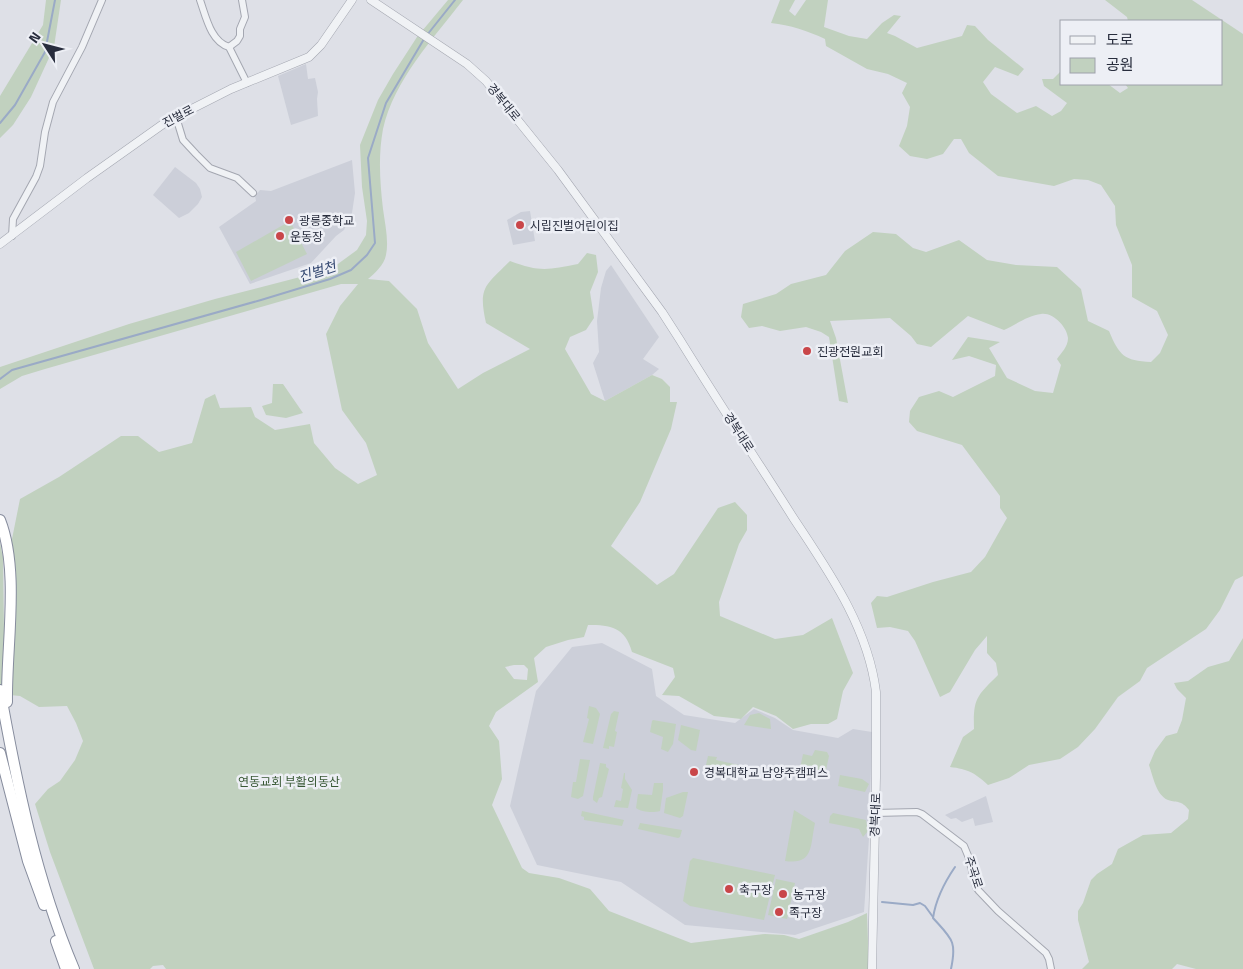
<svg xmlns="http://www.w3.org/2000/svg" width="1243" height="969" font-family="'Titillium Web','Noto Sans KR',sans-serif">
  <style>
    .built { fill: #cccfd9 }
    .green { fill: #c1d1bf; fill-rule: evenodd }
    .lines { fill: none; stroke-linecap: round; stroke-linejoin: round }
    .stream { stroke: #9aaac6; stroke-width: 2 }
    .minor-casing { stroke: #a4a7b1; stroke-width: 8 }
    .tertiary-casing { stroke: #a4a7b1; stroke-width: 9 }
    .trunk-casing { stroke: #868c9d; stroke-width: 12 }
    .minor { stroke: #f0f2f5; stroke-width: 6 }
    .tertiary { stroke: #f0f2f5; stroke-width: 8 }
    .trunk { stroke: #fff; stroke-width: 10 }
    .poi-dot { fill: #c94649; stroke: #edeff5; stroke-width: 2 }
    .labels { text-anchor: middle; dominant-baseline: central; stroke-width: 5; stroke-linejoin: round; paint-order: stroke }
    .street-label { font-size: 12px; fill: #282d3d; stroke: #edeff5 }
    .poi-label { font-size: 12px; fill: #282d3d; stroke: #edeff5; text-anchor: start }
    .park-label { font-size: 12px; fill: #385835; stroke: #edeff5 }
    .water-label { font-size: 14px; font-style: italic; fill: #334770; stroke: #edeff5 }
  </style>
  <rect width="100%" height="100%" fill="#dee0e7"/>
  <g class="built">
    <polygon points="306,64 308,79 315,78 318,92 317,99 318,116 291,125 278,76"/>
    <polygon points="352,160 355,193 352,213 344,230 336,236 311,263 250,284 219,227 256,201 255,196 260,190 271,191"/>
    <polygon points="175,167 196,183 200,189 202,197 198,204 189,213 179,218 153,195"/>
    <polygon points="530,211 535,241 513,245 507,220 521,212"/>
    <polygon points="611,265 659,337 643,359 659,369 652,375 605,401 593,363 599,352 597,321 601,288 606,271"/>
    <polygon points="602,643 652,669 656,696 684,715 735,723 754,709 775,718 793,730 838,738 853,729 872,732 869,838 864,912 795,935 685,925 621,882 537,865 510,806 536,691 572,647"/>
    <polygon points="986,796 993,822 975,826 973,818 962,822 956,818 951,819 945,815"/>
  </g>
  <g class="green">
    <polygon points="46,0 61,0 54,47 31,97 13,125 0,138 0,96 43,25"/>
    <path d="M448,0h15c-30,39 -69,80 -80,129 -5,27 -3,54 0,80 2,15 6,32 3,46 -2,10 -11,18 -18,24l21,2 28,28 11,34 30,46 25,-16 47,-24 -44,-26c-8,-36 -1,-37 24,-62 29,11 38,9 68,3l9,-11 9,2 2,17 -8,20 4,26 -8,12 -16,7 -5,12 26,45 14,7 47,-26 10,4 8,8v15h7l-6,27 -31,73 -29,44 46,39 17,-11 44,-66 17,-6 12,13v15l-8,14 -20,58 1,14 55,23 28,-4 29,-17 21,55 -10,18 -6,28 -9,5h-17l-18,5 -17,-13 -23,-9 -12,12 -27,-3 -35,-20 -17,-1 13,-18 -2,-9 -41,-16c-7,-25 -21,-27 -44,-27l-4,12 -16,3 -22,7 -12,11 4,24 -42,30 -7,14 10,15 3,38 -10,26 30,63 7,5 30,5 31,11 19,22 82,32 74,-9 19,1 15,4 49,-17 19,-9 2,56h-703l-3,-4 -10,1 -3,3h-56l-44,-117 -15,-48 13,-15 12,-8 15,-21 8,-19 -7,-18 -9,-17 -28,1 -19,-11 -20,-2v-151l3,15 1,73h4l3,-87 9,-45 39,-22 62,-41h17l21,16 33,-9 13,-44 10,-5 5,14 31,-1 4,10 20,13 35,-6 4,19 21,25 23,16 19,-9 -11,-32 -24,-33 -16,-76 14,-28 18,-22h-17l-296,85 -23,7 -22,13v-22l129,-43 86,-25 116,-30 26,-19 9,-15 1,-14 -5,-34 -2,-42 18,-45 15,-26 24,-37zM514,665h10l4,4 -1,11 -13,-1 -9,-12z"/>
    <path d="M780,0h15l-6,11 6,5 11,-16h22l-4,27 25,9 18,3 15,-16 12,-8 7,1 -14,17 8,3 22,12 45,-12 5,-11 8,1 13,14 36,29 -6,7 -23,-9 -12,15 8,12 26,19 19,-7 16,10 9,-5 6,-8 -23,-17 -2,-7h11l9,-9v14h46l12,9 8,-5 -3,-4h97v-63h-94l-1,-4 -22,-17h87l51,34v542l-8,4 -15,30 -14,19 -59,39 -7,13 -22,16 -23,32 -17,18 -18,12 -31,6 -20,13 -21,7c-13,-12 -20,-16 -38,-18l13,-30 11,-8c-1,-31 3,-33 24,-54l-2,-12 -9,-10v-17l-12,14 -25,42 -10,5 -25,-56 -7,-10 -18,-4 -13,1 -6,-25 6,-7 10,1 46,-15 38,-10 14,-15 22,-39 -7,-10v-12l-38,-51 -45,-14 -8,-9 1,-11 9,-14 20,-6 14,6 42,-21 1,-11 -27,-9 -17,4 16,-23 32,5 -11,6 18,30 28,13 18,2 8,-28 -4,-6c4,-6 11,-12 11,-21 -1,-11 -15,-26 -27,-24 -12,1 -26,11 -37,16l-36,-14 -37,31 -14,-3 -6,-8 -21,-18 -60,3 6,17 12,65 -9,-2 -10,-64 -8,-5 -15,-5 -26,4 -18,-5 -13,2 -8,-11 2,-13 33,-10 15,-10 35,-9 19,-24 28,-19 23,2 17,14 13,4 33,-12 28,20 29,5 41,2 24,22 7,32 21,10c10,24 15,30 42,31l9,-9 8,-18 -11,-24 -25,-14v-32l-16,-40 -1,-19 -14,-21 -13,-5 -14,-1 -20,7 -56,-10 -29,-23 -8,-14h-7l-11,15 -16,5 -17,-3 -11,-10 8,-20 3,-19 -8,-14 5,-10 -19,-9 -21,-5 -41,-23 -1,-7c-17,-8 -35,-14 -54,-16z"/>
    <polygon points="290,221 307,254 251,281 236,252"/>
    <polygon points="273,384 283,384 303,413 286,418 266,415 262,406 272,403"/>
    <path d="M1243,638v331h-47l-19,-5 -5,5h-90l7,-7 -11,-42v-9l5,-8 8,-23 6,-6 15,-10 6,-15 25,-14 28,-2 17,-14 1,-9c-8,-10 -11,-7 -21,-10 -12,-5 -15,-24 -19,-35l6,-14 11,-15 11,-3 5,-13 4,-22 -9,-9 -3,-6 14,-2 20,-14 21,-6z"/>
    <polygon points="589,706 596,708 600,714 593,744 583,742 589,719 587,718"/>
    <polygon points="614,711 619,712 615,731 617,732 614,747 609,746 609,749 603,748 611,714"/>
    <polygon points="759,713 770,719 771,729 744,725 750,715"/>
    <polygon points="653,720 676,724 673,744 668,752 661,749 663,737 650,732 652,721"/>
    <polygon points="681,725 700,730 696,751 691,750 678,740"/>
    <path d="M815,750l12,2 2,4 -3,14c-9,0 -19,5 -27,3l4,-19 9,2z"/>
    <polygon points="708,756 717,757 716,760 748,767 747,774 706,765"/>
    <polygon points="580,759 590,760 583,796 578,799 571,797 573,782 576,782"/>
    <polygon points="600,763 606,764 606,767 609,769 602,797 599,798 597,803 593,800 593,797"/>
    <polygon points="624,773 625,773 625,779 632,790 628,808 614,807 616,800 621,801 623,789 621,788"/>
    <polygon points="840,775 862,779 869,784 865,792 838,786"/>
    <path d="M654,783h9v7l-3,21c-7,2 -19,1 -24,-3l2,-14 14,1z"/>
    <polygon points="683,792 688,792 683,816 680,818 664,813 666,798"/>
    <path d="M794,810l21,13c-5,23 -1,42 -30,38z"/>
    <polygon points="582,811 624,820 622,826 584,820 584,817 581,816"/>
    <polygon points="833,813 866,820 868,831 863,837 859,829 829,823 830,816"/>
    <polygon points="640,823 682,830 680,837 678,838 638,829"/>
    <polygon points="693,858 775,875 764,920 690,906 683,901 690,861"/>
    <polygon points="776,879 795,883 787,919 768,915"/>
  </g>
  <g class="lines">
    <g class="stream">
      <polyline points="427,35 455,0"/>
      <polyline points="0,123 15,105 45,52 55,0"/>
      <polyline points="0,379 12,370 261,300 330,279 351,270 367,255 375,243 368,158 386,103 424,39"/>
      <polyline points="882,902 913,905 920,903 925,906 933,917"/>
      <path d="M951,969c6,-28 1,-30 -18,-51 3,-20 11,-35 22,-51"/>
    </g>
    <defs>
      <g id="minor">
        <path d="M200,0c6,17 11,42 29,47l18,36"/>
        <polyline points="229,47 237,41 240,36 240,29 245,17 242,0"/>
        <polyline points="176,117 183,140 196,154 210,168 237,178 253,193"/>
        <polyline points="12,236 13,219 36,177 40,166 45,132 53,102 82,47 102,0"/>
        <polyline points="875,813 917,812 922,814 964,846 969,858 976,887 979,891 998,911 1046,953 1049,959 1051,969"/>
      </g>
      <g id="tertiary">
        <path d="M371,0l96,64 19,17 72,89 104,142 18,28c37,60 76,119 114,179 35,53 74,108 82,173v85l-4,192"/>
        <polyline points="0,244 87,178 166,122 231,89 309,57 321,45 352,0"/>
      </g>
      <g id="trunk">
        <path d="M0,520c20,51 6,127 7,182"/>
        <path d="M0,690c17,95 36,189 74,279"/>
        <polyline points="0,753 28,861 44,905"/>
        <polyline points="56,941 66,969"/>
      </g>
    </defs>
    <use href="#minor" class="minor-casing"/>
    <use href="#tertiary" class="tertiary-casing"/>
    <use href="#trunk" class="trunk-casing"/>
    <use href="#minor" class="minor"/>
    <use href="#tertiary" class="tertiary"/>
    <use href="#trunk" class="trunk"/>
  </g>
  <g class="poi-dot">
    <circle cx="289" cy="220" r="5"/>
    <circle cx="520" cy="225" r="5"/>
    <circle cx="280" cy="236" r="5"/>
    <circle cx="807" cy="351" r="5"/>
    <circle cx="694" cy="772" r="5"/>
    <circle cx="729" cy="889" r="5"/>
    <circle cx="783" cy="894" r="5"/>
    <circle cx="779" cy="912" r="5"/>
  </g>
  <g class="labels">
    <g class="street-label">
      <text transform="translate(504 102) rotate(51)">경복대로</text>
      <text transform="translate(178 116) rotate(-28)">진벌로</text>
      <text transform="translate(739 432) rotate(57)">경복대로</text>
      <text transform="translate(875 815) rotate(-88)">경복대로</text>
      <text transform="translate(974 872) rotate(72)">주곡로</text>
    </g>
    <g class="poi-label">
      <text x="299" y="220">광릉중학교</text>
      <text x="530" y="225">시립진벌어린이집</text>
      <text x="290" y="236">운동장</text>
      <text x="817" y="351">진광전원교회</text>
      <text x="704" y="772">경복대학교 남양주캠퍼스</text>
      <text x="739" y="889">축구장</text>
      <text x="793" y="894">농구장</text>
      <text x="789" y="912">족구장</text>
    </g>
    <g class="park-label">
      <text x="289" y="781">연동교회 부활의동산</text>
    </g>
    <g class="water-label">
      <text transform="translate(317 271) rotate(-18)">진벌천</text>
    </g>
  </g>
  <rect x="1060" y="20" width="162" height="65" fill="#edeff5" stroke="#9ea1ab"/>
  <rect x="1070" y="36" width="25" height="8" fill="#f0f2f5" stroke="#9ea1ab"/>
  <text x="1106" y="45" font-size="15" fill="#282d3d">도로</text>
  <rect x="1070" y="58" width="25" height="15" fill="#c1d1bf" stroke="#9ea1ab"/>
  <text x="1106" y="70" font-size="15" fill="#282d3d">공원</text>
  <g transform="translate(45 45) rotate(306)" stroke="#edeff5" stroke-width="4" paint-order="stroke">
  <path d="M0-4L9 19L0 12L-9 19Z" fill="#282d3d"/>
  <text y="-8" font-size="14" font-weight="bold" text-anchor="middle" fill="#282d3d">N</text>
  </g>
</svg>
